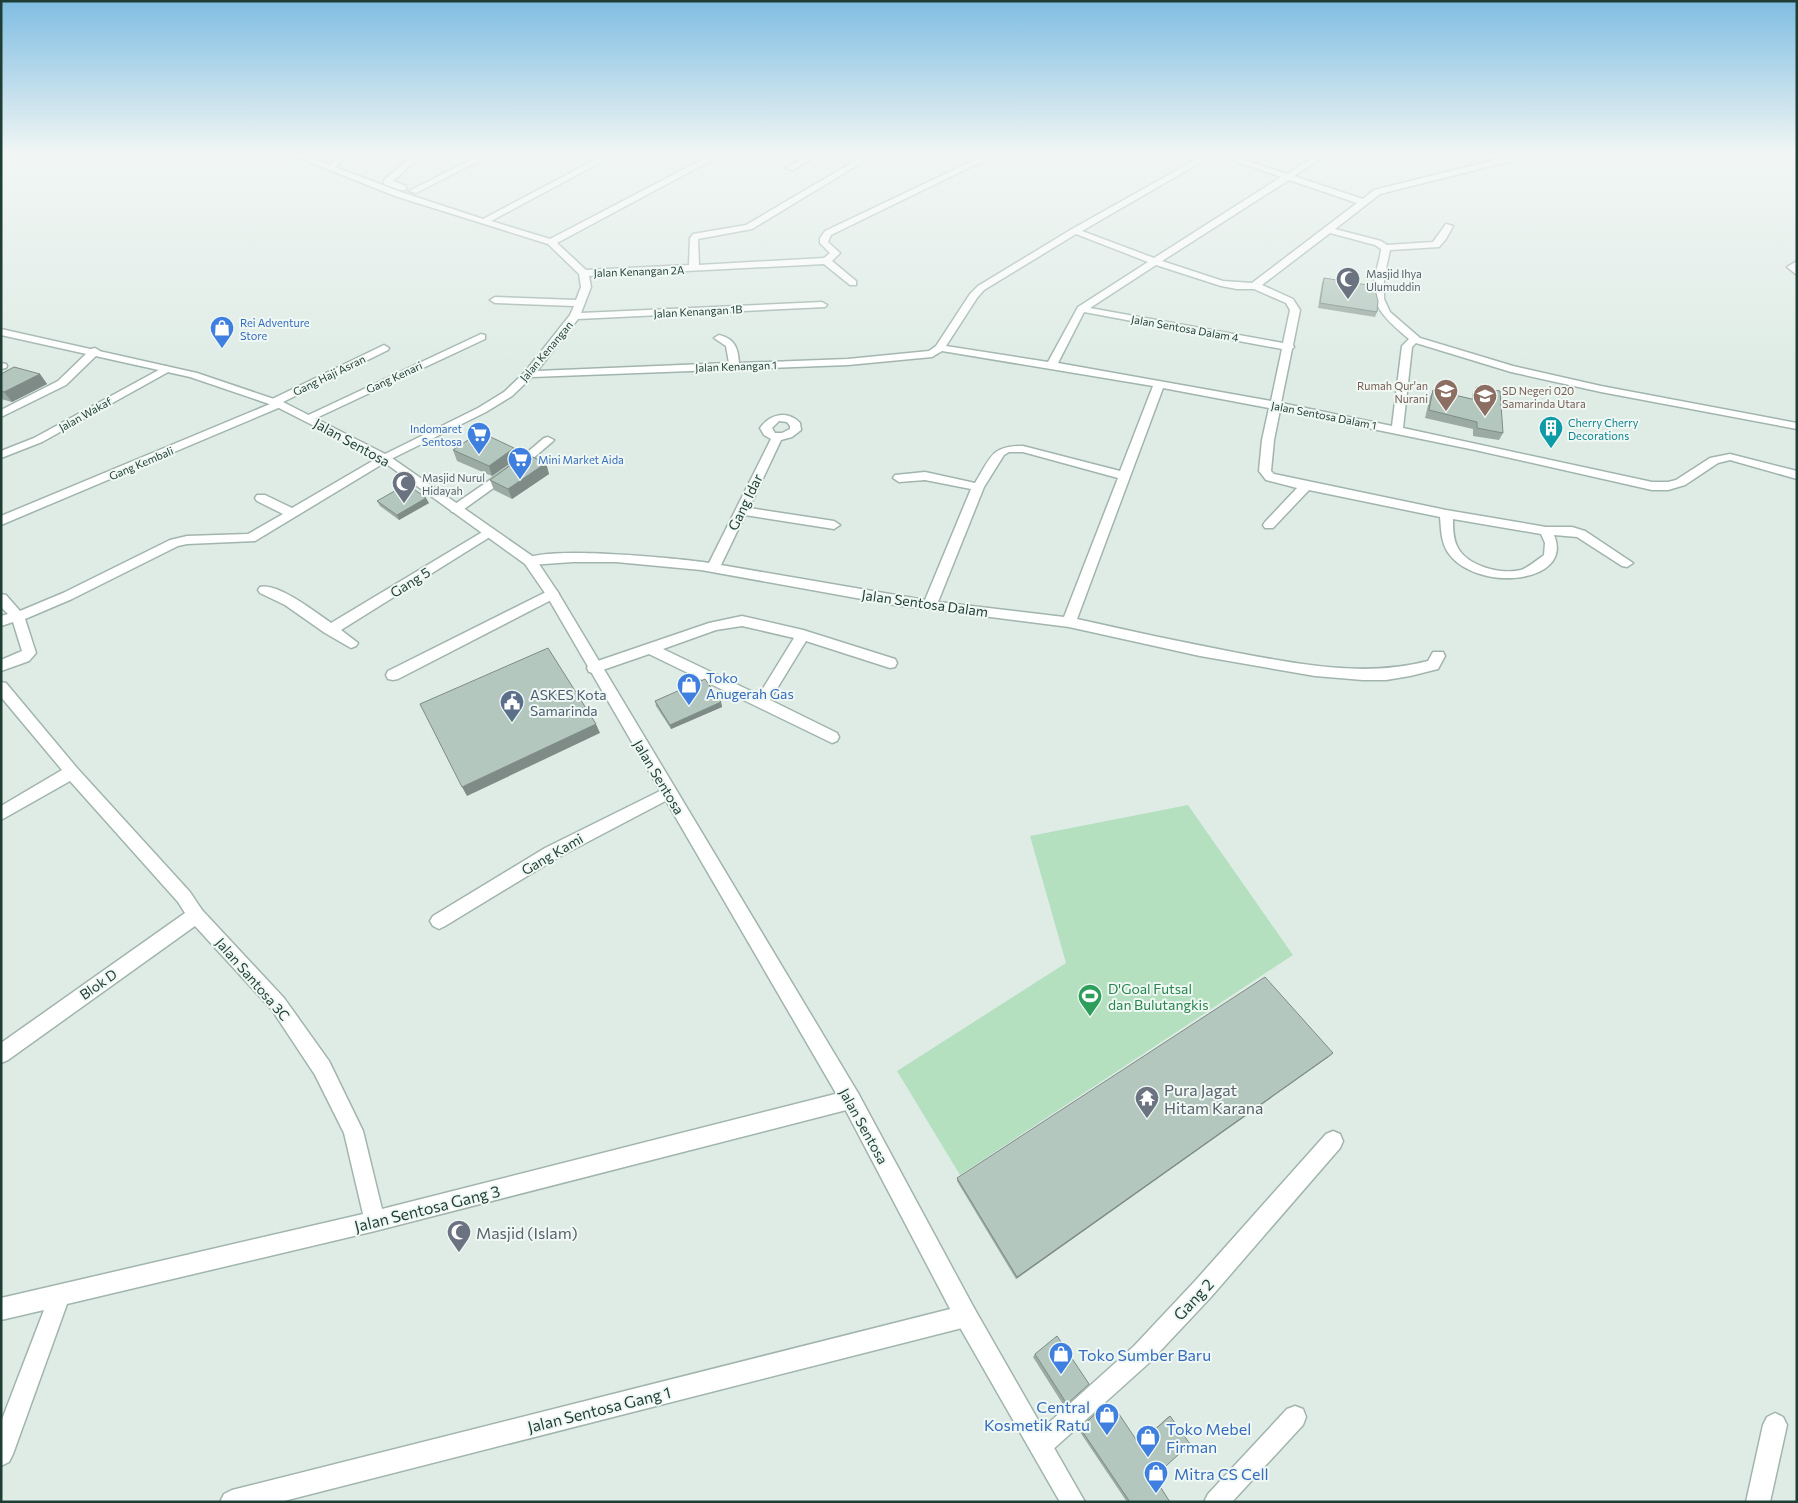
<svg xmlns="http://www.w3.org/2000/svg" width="1798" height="1503" font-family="Commissioner,sans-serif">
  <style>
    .green { fill: #b5e0c0 }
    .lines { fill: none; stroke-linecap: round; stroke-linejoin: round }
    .minor-casing { stroke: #a1b4ad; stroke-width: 3 }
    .tertiary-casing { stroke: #a1b4ad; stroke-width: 3 }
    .minor { fill: #fff; fill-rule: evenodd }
    .tertiary { fill: #fff; fill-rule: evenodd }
    .wall { fill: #9baba4 }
    .shaded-wall { fill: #7e8b86 }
    .building { fill: #b4c7bf; stroke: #7e8b86 }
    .labels { text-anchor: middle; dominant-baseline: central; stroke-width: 4; stroke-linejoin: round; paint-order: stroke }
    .far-street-label { font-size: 11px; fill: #1e3e35; stroke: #f0f8f4 }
    .far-worship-label { font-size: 11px; fill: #5b616d; stroke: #f0f8f4; text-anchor: start }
    .far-shop-label { font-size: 11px; fill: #366cbe; stroke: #f0f8f4; text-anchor: start }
    .far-education-label { font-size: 11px; fill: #785e54; stroke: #f0f8f4; text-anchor: end }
    .far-culture-label { font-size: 11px; fill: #0d838f; stroke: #f0f8f4; text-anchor: start }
    .street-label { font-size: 14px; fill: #1e3e35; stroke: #f0f8f4 }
    .shop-label { font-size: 14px; fill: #366cbe; stroke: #f0f8f4; text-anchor: start }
    .service-label { font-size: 14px; fill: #4e5e75; stroke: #f0f8f4; text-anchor: start }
    .leisure-label { font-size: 14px; fill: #27864d; stroke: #f0f8f4; text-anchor: start }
    .near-worship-label { font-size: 16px; fill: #5b616d; stroke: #f0f8f4; text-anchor: start }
    .near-street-label { font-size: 16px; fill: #1e3e35; stroke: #f0f8f4 }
    .near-shop-label { font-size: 16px; fill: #366cbe; stroke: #f0f8f4; text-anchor: start }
  </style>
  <rect width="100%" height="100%" fill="#dfece6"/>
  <polygon class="green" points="1188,805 1293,955 960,1175 897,1071 1066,963 1030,836"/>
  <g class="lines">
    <defs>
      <g id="minor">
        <path d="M292,155h11l26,10 11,-10h9l-14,12 66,25 82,27 121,-64h10l-123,66 59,18 161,-84h10l-164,88 29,27 103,-5 1,-27 3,-4 53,-9 119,-70h9l-122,74 -54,10 1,26 125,-7 6,-5 -10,-10v-5l5,-7 160,-76h10l-164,80 -3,7 12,11 -8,8 24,20v4h-6l-26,-21 -235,12 2,11 -10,26 241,-11 5,3 -2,2 -247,12 -41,52 192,-8 -3,-17 -12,-8 5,-3c16,4 19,13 20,28l109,-4 81,-8 7,-5 34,-52 8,-8 94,-57 132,-74h9l-131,76 72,27 127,-81 -62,-22h11l57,19 30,-19h9l-32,21 69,23 11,-9 141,-35h13l-1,2 -147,37 -45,35 46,12 6,4 46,-3 13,-18 7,2 -7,13 -7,8 -49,3 -6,28v21l6,13 30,26 93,28 88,20 196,37v6l-196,-37 -90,-20 -95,-29 -4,4 -9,81 249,54h16l8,-2 34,-22 20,-4 67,17v8l-67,-19 -12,3 -33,22 -17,5h-16l-177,-40 -195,-40 -6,30 -3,31 3,3 172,36 100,17h26l13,4 48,32 -6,4 -5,-1 -45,-29 -23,-2c21,50 -81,58 -107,16 -6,-10 -6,-23 -7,-34l-131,-27 -36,38h-8l-2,-3 2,-3 32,-34 -31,-8 -7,-9 3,-31 7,-32 -106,-20 -86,231c52,12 104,23 156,33 65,12 130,26 195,9l5,-9h10l2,4 -7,13 -28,7 -24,4h-23l-48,-4 -115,-20 -131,-29 -174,-22 -194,-35 -85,-8h-43l-43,3 -6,-4c11,-17 161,-2 185,2l62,-124 -7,-4 -4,-7c10,-14 27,-18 40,-5l1,7 -9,7 -11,3 -32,68 85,13 6,4 -6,4 -89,-14 -24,50 204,35 46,-111 -46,-9 -26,2 -6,-4 2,-3 30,-3 50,11c16,-25 15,-37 48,-37l97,25 33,-85 -211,-35 -10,6 -84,8 -316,12 -20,19 -26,16 -97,48 -134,81 -68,3 -9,2 -106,53 -47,20 11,34 -7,8 -28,10v-11l21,-9 -9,-29 -12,4v-10l7,-2 -7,-7v-13l5,1 14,16 43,-18 107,-53 17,-4 61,-2 35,-20 -26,-13 -2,-3 2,-3h8l27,13 89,-52 97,-48 26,-16 21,-20 45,-57 4,-9 -79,-3 -5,-3 5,-3 81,3 5,-13 -2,-13 -31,-30 -153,-48zM1289,180l68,23 -105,80 -29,-2 -61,-20zM1330,233l45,12 6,4c-1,10 -4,18 -6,27 -7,30 13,45 34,63l-7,7 -10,80 -111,-23 11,-54 2,-2 -1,-2 7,-35 -7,-11 -31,-14zM1076,234l72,28 -70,45 -30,55 -102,-16 31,-48 7,-8zM1156,265l65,21 16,3h17l32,14 4,7 -7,33 -193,-35zM1084,312l198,37 -11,52 -213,-38zM779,421l8,1 3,4v3l-8,4h-7l-3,-5zM1009,452h14l95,26 -54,139 -126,-15 46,-115 20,-32zM1453,519l88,15 4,9 -1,12c-7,5 -15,12 -23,15 -20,5 -55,-4 -64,-24 -4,-8 -4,-18 -4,-27z"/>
        <polygon points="413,155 422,155 393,181 406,186 406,190 400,190 384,184 384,180"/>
        <polygon points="480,155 490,155 416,193 409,191"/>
        <polygon points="808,155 818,155 793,170 786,168"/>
        <polygon points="1418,155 1441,155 1433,158"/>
        <polygon points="1797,261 1797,275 1787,267"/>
        <polygon points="481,334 485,335 485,339 312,420 304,420 302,418"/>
        <polygon points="384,345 389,348 388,350 283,402 284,404 283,406 1,525 1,516 270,404 270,400"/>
        <polygon points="95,348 100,351 99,353 66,385 1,417 1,410 58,381 91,349"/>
        <polygon points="1,363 6,364 7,366 6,368 1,369"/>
        <polygon points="166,366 171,369 170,371 42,442 1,458 1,451 34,438"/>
        <polygon points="548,437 554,440 552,442 524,466 460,512 452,512 450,509 452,506 516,462 544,438"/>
        <path d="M489,528l6,4 -2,3 -152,95 17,13 -2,3 -5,2 -26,-15 -40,-28 -25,-12 -2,-3 2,-3c17,-5 57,26 71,36z"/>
        <polygon points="552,589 557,591 559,594 557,597 398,679 393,680 388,679 386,675 388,671"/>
        <path d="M742,616l61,14 92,29 2,4 -2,4 -5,1 -84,-27 -36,59 67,33 2,4 -2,4 -5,2 -183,-89 -55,19 -5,-1 -2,-4 2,-4 120,-41zM742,626l52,12 -35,57 -96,-46 53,-19z"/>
        <polygon points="1,682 6,683 77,768 190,892 202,910 284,998 329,1061 363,1131 382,1209 851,1090 858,1093 861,1100 858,1107 375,1231 67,1304 13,1454 9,1462 1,1466 1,1422 44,1310 1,1320 1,1298 363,1214 344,1133 315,1075 272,1010 195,926 8,1060 1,1063 1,1043 185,913 178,902 70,781 1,820 1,806 62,770 1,697"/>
        <polygon points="668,787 673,789 676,793 673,797 557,858 445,926 439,929 433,926 430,921 433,916 545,848"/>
        <polygon points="1333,1131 1340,1134 1343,1141 1340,1148 1211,1297 1150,1362 1049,1453 1041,1457 1033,1453 1029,1445 1033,1437 1134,1346 1195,1281 1326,1134"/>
        <polygon points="966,1305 974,1308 977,1316 974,1324 966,1327 280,1502 220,1502 224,1494 232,1490"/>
        <polygon points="1295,1406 1303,1409 1306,1417 1303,1425 1232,1502 1204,1502 1208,1494 1287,1409"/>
        <polygon points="1775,1413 1783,1417 1787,1425 1770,1502 1746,1502 1763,1425 1767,1417"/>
      </g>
      <polygon id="tertiary" points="1,329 197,373 283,402 389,456 535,558 557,591 858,1093 974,1308 1085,1502 1060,1502 958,1324 844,1107 547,596 525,564 381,460 275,406 190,377 1,335"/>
    </defs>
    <use href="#minor" class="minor-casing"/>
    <use href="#tertiary" class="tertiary-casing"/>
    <use href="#minor" class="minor"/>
    <use href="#tertiary" class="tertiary"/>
  </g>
  <g class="wall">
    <polygon points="1324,278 1377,312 1375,317 1318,308 1322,283"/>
    <polygon points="1,374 40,374 47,384 12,402 1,399"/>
    <polygon points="1476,387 1503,433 1499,440 1473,436 1473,429 1425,418 1430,397 1433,390 1472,399 1472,394"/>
    <polygon points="514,448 518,458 492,476 457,461 453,450"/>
    <polygon points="546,463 549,474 512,499 494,490 490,480"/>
    <polygon points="377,501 429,503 399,520 380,506"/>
    <polygon points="655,701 721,702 722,707 671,729 656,706"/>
    <polygon points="1330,1056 1016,1279 957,1181 957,1178"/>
    <polygon points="1035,1354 1067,1404 1064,1406 1033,1357"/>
    <polygon points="1113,1405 1138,1444 1168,1417 1170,1416 1154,1477 1170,1502 1127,1502 1078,1429 1100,1409 1102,1408 1105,1412"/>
  </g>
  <g class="shaded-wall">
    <polygon points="40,374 47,384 12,402 4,392"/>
    <polygon points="514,448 518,458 492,476 489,466"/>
    <polygon points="546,463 549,474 512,499 508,489"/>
    <polygon points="426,498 429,503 399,520 397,515"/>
    <polygon points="721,702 722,707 671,729 670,725"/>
    <polygon points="596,724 600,733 467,796 462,787"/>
    <polygon points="1333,1053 1330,1056 1016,1279 1017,1277"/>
  </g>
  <g class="building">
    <polygon points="1324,278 1374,286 1378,301 1377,312 1320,303"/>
    <polygon points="14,367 40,374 4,392 1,391 1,374"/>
    <polygon points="1476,387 1500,391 1503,433 1477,428 1477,422 1429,410 1433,390 1476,400"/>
    <polygon points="480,432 514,448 489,466 453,450"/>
    <polygon points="526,454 546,463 508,489 490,480"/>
    <polygon points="407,484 426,498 397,515 377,501"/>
    <polygon points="548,648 596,724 462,787 420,704"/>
    <polygon points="705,679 721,702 670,725 655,701"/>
    <polygon points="1265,977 1333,1053 1017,1277 957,1178"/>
    <polygon points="1057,1336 1089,1384 1067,1404 1035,1354"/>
    <polygon points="1113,1405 1139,1444 1170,1416 1190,1444 1154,1477 1170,1502 1130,1502 1080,1428 1102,1408 1105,1413"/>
  </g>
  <linearGradient id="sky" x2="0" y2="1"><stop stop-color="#7fbde2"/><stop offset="0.42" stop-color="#f1f6f4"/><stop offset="1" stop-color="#f1f6f4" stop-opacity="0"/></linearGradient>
  <rect width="1798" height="365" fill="url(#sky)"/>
  <defs>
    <symbol id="mosque-pin" viewBox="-11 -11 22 30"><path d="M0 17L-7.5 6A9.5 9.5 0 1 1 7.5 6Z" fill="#6b7280" stroke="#f0f8f4"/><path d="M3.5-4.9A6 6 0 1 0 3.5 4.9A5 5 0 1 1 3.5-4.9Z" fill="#fff"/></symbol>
    <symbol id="shop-pin" viewBox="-11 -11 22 30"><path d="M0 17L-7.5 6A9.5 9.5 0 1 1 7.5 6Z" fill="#3f7fe0" stroke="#f0f8f4"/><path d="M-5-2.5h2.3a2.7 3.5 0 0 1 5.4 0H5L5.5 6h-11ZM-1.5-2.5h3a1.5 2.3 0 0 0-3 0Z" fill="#fff"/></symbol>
    <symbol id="school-pin" viewBox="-11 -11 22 30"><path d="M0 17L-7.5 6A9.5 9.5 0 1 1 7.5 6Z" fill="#8d6e63" stroke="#f0f8f4"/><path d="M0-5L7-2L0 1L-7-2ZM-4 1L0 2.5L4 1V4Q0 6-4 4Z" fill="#fff"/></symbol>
    <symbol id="building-pin" viewBox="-11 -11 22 30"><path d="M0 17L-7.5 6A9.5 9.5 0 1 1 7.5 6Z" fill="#0f9aa8" stroke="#f0f8f4"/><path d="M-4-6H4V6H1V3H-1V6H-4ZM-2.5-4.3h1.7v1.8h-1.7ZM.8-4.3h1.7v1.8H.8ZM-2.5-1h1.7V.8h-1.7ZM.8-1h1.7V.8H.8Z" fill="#fff"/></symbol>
    <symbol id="supermarket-pin" viewBox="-11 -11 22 30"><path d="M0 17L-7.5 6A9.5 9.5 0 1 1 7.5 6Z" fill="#3f7fe0" stroke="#f0f8f4"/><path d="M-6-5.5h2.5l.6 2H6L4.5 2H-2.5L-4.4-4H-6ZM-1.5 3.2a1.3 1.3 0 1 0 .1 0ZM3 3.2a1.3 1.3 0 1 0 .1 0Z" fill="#fff"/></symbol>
    <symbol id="civic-pin" viewBox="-11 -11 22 30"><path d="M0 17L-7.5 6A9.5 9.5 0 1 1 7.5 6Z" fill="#5c6f8a" stroke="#f0f8f4"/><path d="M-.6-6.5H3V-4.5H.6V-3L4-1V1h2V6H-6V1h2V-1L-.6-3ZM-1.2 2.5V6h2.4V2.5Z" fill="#fff"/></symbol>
    <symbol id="stadium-pin" viewBox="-11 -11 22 30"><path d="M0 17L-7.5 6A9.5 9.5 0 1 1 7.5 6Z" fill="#2e9e5b" stroke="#f0f8f4"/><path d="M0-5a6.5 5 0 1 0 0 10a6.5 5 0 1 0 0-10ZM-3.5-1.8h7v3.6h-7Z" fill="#fff"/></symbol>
    <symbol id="temple-pin" viewBox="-11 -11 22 30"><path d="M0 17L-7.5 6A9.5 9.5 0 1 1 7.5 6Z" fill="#6b7280" stroke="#f0f8f4"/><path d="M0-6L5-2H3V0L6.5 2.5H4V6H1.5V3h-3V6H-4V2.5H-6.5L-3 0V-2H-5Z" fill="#fff"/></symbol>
  </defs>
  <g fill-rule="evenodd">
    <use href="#mosque-pin" x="1334" y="265" width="28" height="38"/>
    <use href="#shop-pin" x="208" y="314" width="28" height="38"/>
    <use href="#school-pin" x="1432" y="377" width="28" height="38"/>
    <use href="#school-pin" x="1471" y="382" width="28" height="38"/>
    <use href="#building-pin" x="1537" y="414" width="28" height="38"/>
    <use href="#supermarket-pin" x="465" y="420" width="28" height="38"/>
    <use href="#supermarket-pin" x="506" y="445" width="28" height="38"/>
    <use href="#mosque-pin" x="390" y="469" width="28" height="38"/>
    <use href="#shop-pin" x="675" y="671" width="28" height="38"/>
    <use href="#civic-pin" x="498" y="688" width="28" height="38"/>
    <use href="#stadium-pin" x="1076" y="982" width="28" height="38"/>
    <use href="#temple-pin" x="1133" y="1084" width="28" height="38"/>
    <use href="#mosque-pin" x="445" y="1218" width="28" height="38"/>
    <use href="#shop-pin" x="1047" y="1340" width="28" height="38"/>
    <use href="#shop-pin" x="1093" y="1401" width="28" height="38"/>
    <use href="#shop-pin" x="1134" y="1423" width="28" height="38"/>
    <use href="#shop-pin" x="1142" y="1459" width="28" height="38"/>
  </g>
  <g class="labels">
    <g class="far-street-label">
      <text transform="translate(639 271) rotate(-2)">Jalan Kenangan 2A</text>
      <text transform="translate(698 311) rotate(-3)">Jalan Kenangan 1B</text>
      <text transform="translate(1185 328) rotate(10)">Jalan Sentosa Dalam 4</text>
      <text transform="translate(546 351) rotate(-50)">Jalan Kenangan</text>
      <text transform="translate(736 366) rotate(-2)">Jalan Kenangan 1</text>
      <text transform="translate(329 375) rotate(-26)">Gang Haji Asran</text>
      <text transform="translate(394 377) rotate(-25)">Gang Kenari</text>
      <text transform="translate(85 414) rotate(-29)">Jalan Wakaf</text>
      <text transform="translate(1324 415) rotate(11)">Jalan Sentosa Dalam 1</text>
      <text transform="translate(141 463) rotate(-23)">Gang Kembali</text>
    </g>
    <g class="far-worship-label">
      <text x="1366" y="273">Masjid Ihya<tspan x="1366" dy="13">Ulumuddin</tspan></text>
      <text x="422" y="477">Masjid Nurul<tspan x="422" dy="13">Hidayah</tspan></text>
    </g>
    <g class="far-shop-label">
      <text x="240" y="322">Rei Adventure<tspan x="240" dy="13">Store</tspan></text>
      <text x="462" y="428" text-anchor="end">Indomaret<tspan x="462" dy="13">Sentosa</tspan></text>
      <text x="538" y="459">Mini Market Aida</text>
    </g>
    <g class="far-education-label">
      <text x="1428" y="385">Rumah Qur'an<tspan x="1428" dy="13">Nurani</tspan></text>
      <text x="1502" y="390" text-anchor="start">SD Negeri 020<tspan x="1502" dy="13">Samarinda Utara</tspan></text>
    </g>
    <g class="far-culture-label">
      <text x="1568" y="422">Cherry Cherry<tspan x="1568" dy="13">Decorations</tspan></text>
    </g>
    <g class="street-label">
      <text transform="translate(352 442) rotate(29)">Jalan Sentosa</text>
      <text transform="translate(745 502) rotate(-64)">Gang Idar</text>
      <text transform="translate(410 582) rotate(-32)">Gang 5</text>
      <text transform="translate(925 603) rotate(8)">Jalan Sentosa Dalam</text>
      <text transform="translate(659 777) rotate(59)">Jalan Sentosa</text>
      <text transform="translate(552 854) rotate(-30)">Gang Kami</text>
      <text transform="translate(253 979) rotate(49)">Jalan Santosa 3C</text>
      <text transform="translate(98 984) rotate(-35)">Blok D</text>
      <text transform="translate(864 1126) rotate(61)">Jalan Sentosa</text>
    </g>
    <g class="shop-label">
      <text x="706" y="677">Toko<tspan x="706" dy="16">Anugerah Gas</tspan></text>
    </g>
    <g class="service-label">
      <text x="530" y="694">ASKES Kota<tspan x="530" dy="16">Samarinda</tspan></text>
    </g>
    <g class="leisure-label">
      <text x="1108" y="988">D'Goal Futsal<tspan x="1108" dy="16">dan Bulutangkis</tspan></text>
    </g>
    <g class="near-worship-label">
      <text x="1164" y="1089">Pura Jagat<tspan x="1164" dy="18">Hitam Karana</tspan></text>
      <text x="476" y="1232">Masjid (Islam)</text>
    </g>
    <g class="near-street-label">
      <text transform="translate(427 1208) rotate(-14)">Jalan Sentosa Gang 3</text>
      <text transform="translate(1193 1299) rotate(-47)">Gang 2</text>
      <text transform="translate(599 1409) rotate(-14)">Jalan Sentosa Gang 1</text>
    </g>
    <g class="near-shop-label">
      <text x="1078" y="1354">Toko Sumber Baru</text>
      <text x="1090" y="1406" text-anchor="end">Central<tspan x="1090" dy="18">Kosmetik Ratu</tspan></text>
      <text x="1166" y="1428">Toko Mebel<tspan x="1166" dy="18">Firman</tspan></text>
      <text x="1174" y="1473">Mitra CS Cell</text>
    </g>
  </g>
  <rect width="1798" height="1503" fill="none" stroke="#1e3e35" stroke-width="5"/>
</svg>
